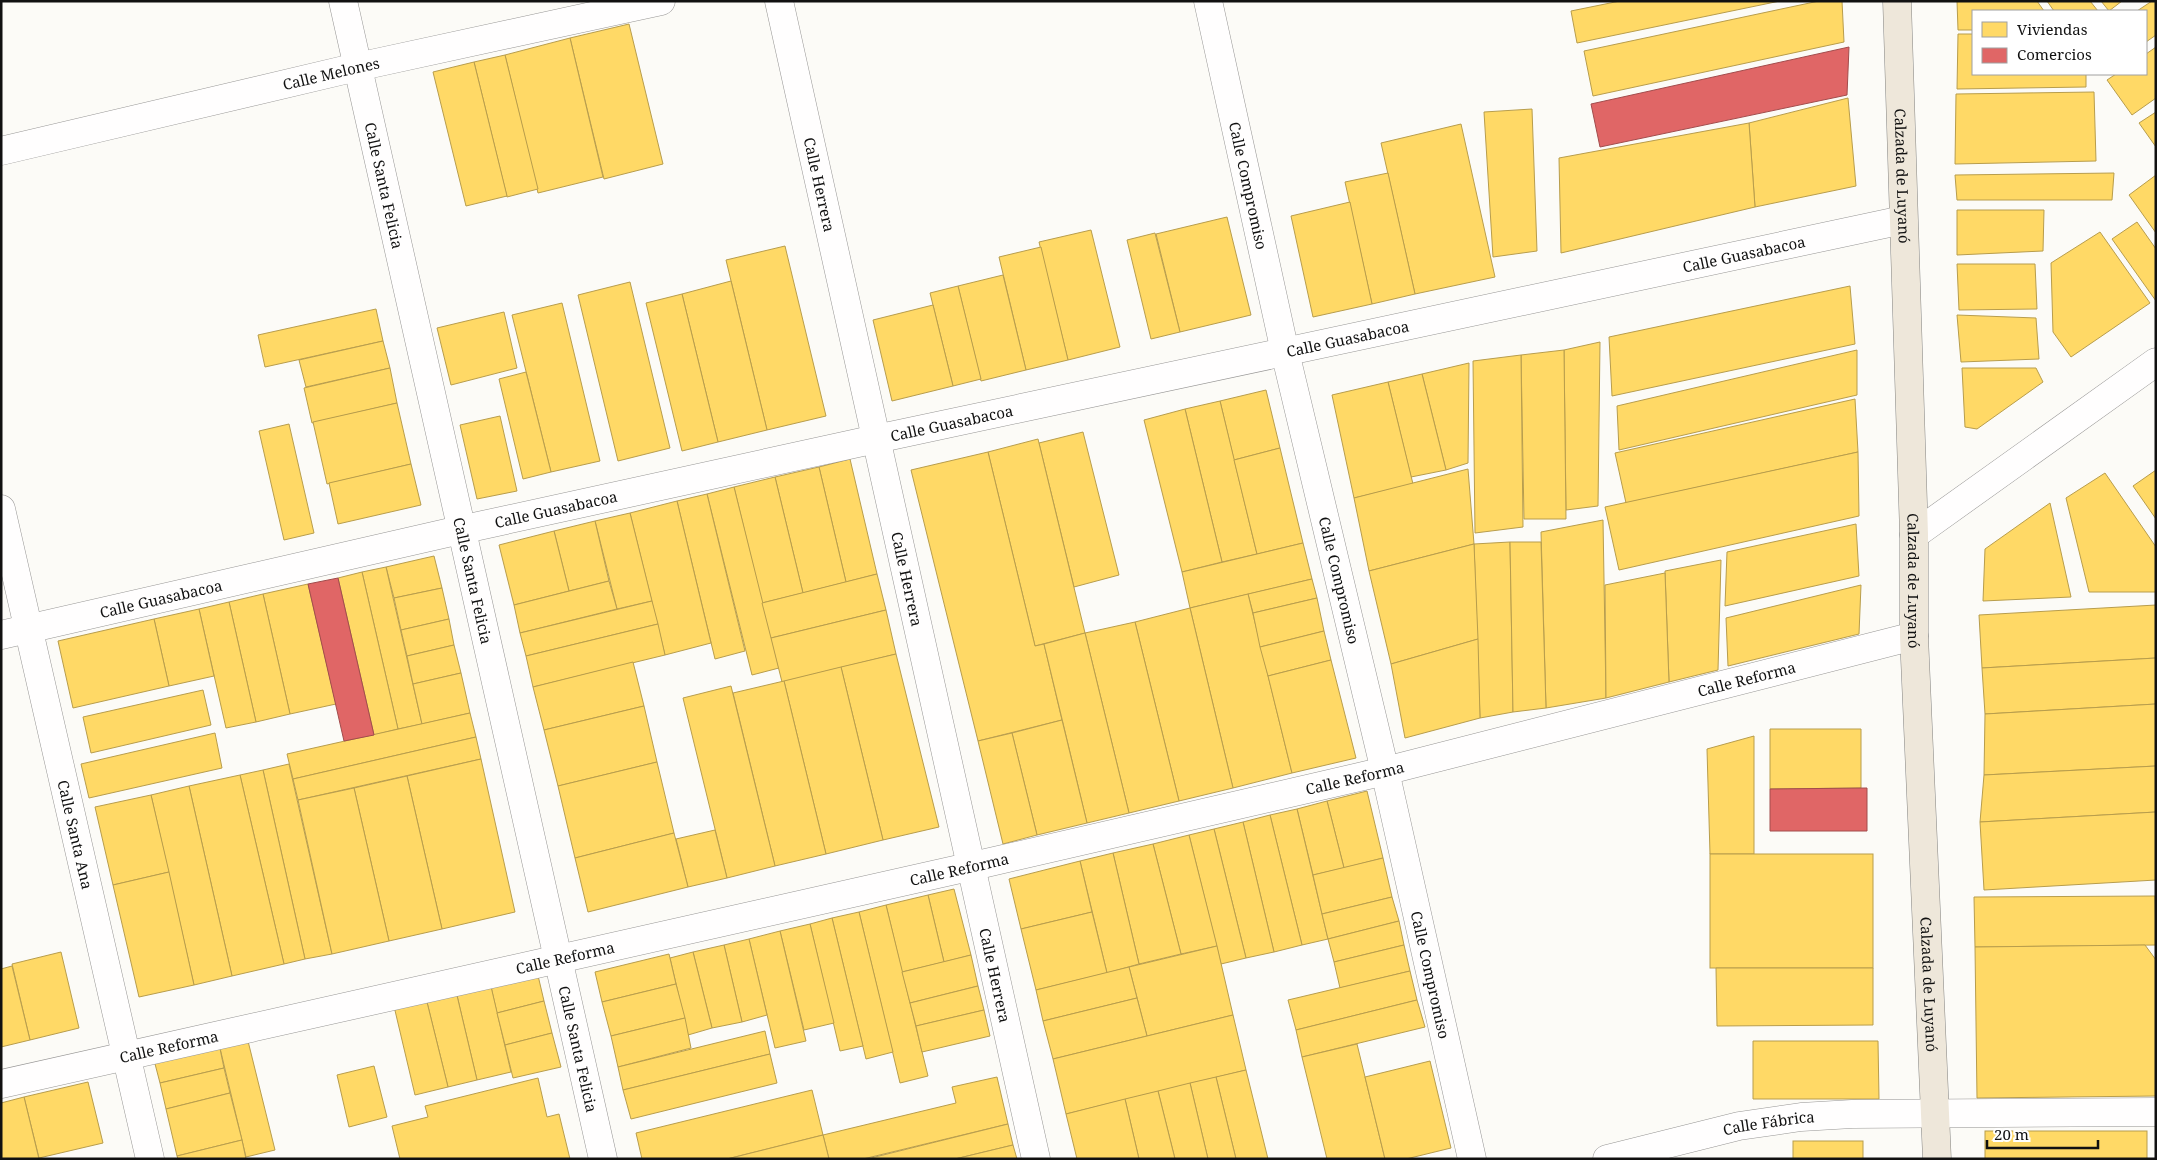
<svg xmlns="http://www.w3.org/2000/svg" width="2157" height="1160" font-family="'Noto Serif',serif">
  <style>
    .homes { fill: #ffd966; stroke: #b89d4c }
    .shops { fill: #e06666; stroke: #a24c4c }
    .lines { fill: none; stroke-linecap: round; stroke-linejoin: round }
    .minor-casing { stroke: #979695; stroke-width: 29 }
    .major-casing { stroke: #848482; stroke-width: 29 }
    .minor { stroke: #fffefe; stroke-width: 28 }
    .major { stroke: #eee7da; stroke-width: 28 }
    .labels { text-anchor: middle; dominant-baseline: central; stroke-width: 5; stroke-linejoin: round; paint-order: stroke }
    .street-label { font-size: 15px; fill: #111; stroke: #fff }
  </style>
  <rect width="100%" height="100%" fill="#fcfbf7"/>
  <g class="homes">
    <polygon points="1620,1 1780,1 1577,43 1571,11"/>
    <polygon points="1819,1 1842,1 1844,42 1593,96 1584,51"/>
    <polygon points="1957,1 2037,1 2044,11 1973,11 1973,30 1958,30"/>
    <polygon points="2047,1 2090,1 2098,11 2054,11"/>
    <polygon points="2101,1 2122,1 2109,11"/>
    <polygon points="2152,1 2156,1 2156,35 2146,42 2146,11 2137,11"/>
    <polygon points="629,24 663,164 604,179 570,38"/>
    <polygon points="1958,34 1973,34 1973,74 2086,74 2086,87 1957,89"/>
    <polygon points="570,38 603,177 538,193 505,55"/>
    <polygon points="2156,47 2156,98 2132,115 2107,80 2116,74 2146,74 2146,54"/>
    <polygon points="505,55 538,189 507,197 474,62"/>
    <polygon points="474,62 507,196 466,206 433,72"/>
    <polygon points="2094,92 2096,161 1955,164 1956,94"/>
    <polygon points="1848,98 1856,186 1755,207 1749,123"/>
    <polygon points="1532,109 1537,251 1493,257 1484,112"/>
    <polygon points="2156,112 2156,147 2139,123"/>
    <polygon points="1749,123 1755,207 1561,253 1559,158"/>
    <polygon points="1461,124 1495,277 1415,294 1381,143"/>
    <polygon points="1388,173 1415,294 1372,304 1345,182"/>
    <polygon points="2114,173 2112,200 1957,200 1955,175"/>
    <polygon points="2156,175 2156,233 2129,195"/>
    <polygon points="1350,202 1372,304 1313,317 1291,216"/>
    <polygon points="1957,210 2044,210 2043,251 1957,255"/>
    <polygon points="1227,217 1251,315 1180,332 1156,234"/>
    <polygon points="2137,222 2156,249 2156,301 2112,239"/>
    <polygon points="1091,230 1120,347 1068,360 1039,242"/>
    <polygon points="2100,232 2150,303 2071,357 2053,332 2051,263"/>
    <polygon points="1155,233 1180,332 1151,339 1127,240"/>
    <polygon points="785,246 826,416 767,430 726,260"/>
    <polygon points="1041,247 1068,360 1026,370 999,257"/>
    <polygon points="1957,264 2035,264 2037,309 1959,310"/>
    <polygon points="1003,275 1026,370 981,381 958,286"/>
    <polygon points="731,281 767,430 718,442 682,294"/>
    <polygon points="630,282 670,448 618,461 578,295"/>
    <polygon points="958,286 981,379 953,386 930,293"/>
    <polygon points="1850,286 1855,344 1612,396 1609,337"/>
    <polygon points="682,294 718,442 682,451 646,303"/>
    <polygon points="562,303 600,461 551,472 512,315"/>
    <polygon points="933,305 953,386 892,401 873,320"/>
    <polygon points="376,309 383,341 265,367 258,335"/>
    <polygon points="504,312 517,368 451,385 437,328"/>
    <polygon points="1957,315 2036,318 2039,359 1961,362"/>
    <polygon points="383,341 390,368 306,387 299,360"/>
    <polygon points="1600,342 1598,506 1566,510 1564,350"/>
    <polygon points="1564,350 1566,519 1524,519 1521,355"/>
    <polygon points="1857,350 1857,395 1619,450 1617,406"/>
    <polygon points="1521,355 1523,527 1475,533 1473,361"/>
    <polygon points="1469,363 1468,463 1446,470 1422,374"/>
    <polygon points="390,368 397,403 312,423 304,388"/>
    <polygon points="1962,368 2036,368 2043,382 1977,429 1965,427"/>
    <polygon points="526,372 551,472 523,479 499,379"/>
    <polygon points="1422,374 1446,470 1411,477 1388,382"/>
    <polygon points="1388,382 1413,484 1354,498 1332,395"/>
    <polygon points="1266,390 1280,448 1234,460 1220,401"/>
    <polygon points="1855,399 1858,452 1626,503 1615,453"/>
    <polygon points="1220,401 1257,554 1222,562 1185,409"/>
    <polygon points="397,403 411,464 327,484 313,422"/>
    <polygon points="1185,409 1222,562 1182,572 1144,420"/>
    <polygon points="500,416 517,491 477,499 460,425"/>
    <polygon points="289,424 314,533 284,540 259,431"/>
    <polygon points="1083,432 1119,575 1074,587 1039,443"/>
    <polygon points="1038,439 1085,633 1035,646 988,452"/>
    <polygon points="1280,448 1303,543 1257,554 1234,460"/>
    <polygon points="988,452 1035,646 1044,644 1062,720 978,741 911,470"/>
    <polygon points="1858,452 1859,516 1619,570 1605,507"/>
    <polygon points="850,459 877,574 846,582 819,467"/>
    <polygon points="411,464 421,505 338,524 329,483"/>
    <polygon points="819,467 846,582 803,593 775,477"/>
    <polygon points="1468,469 1474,544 1369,571 1354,498"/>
    <polygon points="2156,470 2156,519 2133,486"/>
    <polygon points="2105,473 2156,547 2156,592 2089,592 2066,498"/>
    <polygon points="775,477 803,593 762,603 734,487"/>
    <polygon points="734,487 779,668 752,675 707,494"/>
    <polygon points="707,494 745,651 715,659 677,501"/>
    <polygon points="677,501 711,643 665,655 630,513"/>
    <polygon points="2050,503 2071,597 1983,601 1985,549"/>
    <polygon points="630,513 652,601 617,609 595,521"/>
    <polygon points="1603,520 1606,698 1546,708 1541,532"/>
    <polygon points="595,521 609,581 569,591 554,531"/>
    <polygon points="1856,524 1859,576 1725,606 1727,552"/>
    <polygon points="554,531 569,591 514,605 499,545"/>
    <polygon points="1510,542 1513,712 1480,718 1474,544"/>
    <polygon points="1510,542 1541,542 1546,708 1513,712"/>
    <polygon points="1303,543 1312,579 1190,608 1182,572"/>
    <polygon points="1474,544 1478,639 1391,664 1369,571"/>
    <polygon points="434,556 442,588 394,598 386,567"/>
    <polygon points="1721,560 1718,670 1669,682 1665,571"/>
    <polygon points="386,567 422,724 398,729 362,572"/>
    <polygon points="362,572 398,729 374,735 338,578"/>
    <polygon points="1665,573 1669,682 1606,698 1605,585"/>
    <polygon points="877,574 886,610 771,638 762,603"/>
    <polygon points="1312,579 1317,598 1253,613 1248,594"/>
    <polygon points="609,581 617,609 520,633 514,605"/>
    <polygon points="308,584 336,704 290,714 263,594"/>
    <polygon points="1861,585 1859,634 1728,666 1726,618"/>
    <polygon points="442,588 449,619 401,630 394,598"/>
    <polygon points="263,594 290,714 256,722 229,602"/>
    <polygon points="1248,594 1292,773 1233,788 1190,608"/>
    <polygon points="1317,598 1324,631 1260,647 1253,613"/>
    <polygon points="652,601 658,624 526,656 520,633"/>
    <polygon points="229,602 256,722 226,728 199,609"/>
    <polygon points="2156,605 2156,658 1982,668 1979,615"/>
    <polygon points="1190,608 1233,788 1179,801 1135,622"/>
    <polygon points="199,609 214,676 169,686 154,619"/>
    <polygon points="886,610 896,654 782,682 771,638"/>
    <polygon points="154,619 169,686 73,708 58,641"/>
    <polygon points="449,619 454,645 407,656 401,630"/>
    <polygon points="1135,622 1179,801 1129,813 1085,633"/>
    <polygon points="658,624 665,655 533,687 526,656"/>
    <polygon points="1324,631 1331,660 1268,676 1260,647"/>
    <polygon points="1085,633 1129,813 1087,823 1044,644"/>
    <polygon points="1478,639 1480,718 1405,738 1391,664"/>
    <polygon points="454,645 461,673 413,684 407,656"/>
    <polygon points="896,654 939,827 883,840 841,667"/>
    <polygon points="2156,658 2156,704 1985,714 1982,668"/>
    <polygon points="1331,660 1356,758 1292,773 1268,676"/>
    <polygon points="633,662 644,706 544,730 533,687"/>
    <polygon points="841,667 883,840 826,854 784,681"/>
    <polygon points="461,673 470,713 422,724 413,684"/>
    <polygon points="784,681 826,854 775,866 733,693"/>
    <polygon points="731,686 775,866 727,878 683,698"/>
    <polygon points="203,690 211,725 91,753 83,717"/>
    <polygon points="2156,704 2156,766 1984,775 1985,714"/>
    <polygon points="644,706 657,762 558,786 544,730"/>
    <polygon points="470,713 476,737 293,779 287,754"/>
    <polygon points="1062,720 1087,823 1037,835 1012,733"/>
    <polygon points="1770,729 1861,729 1861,788 1770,789"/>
    <polygon points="215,733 222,768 89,798 81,764"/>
    <polygon points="1012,733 1037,835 1003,844 978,741"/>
    <polygon points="1754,736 1754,854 1710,854 1707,749"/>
    <polygon points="476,737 481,759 298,800 293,779"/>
    <polygon points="481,759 515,912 442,929 407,776"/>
    <polygon points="657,762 674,833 575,858 558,786"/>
    <polygon points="289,764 332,954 305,959 263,770"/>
    <polygon points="2156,766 2156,812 1980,822 1984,775"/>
    <polygon points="263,770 305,959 284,964 240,775"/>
    <polygon points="240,775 284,964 232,976 189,786"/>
    <polygon points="407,776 442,929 389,941 354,788"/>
    <polygon points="189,786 232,976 194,985 151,795"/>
    <polygon points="354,788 389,941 332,954 298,800"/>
    <polygon points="1367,791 1383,858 1344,868 1327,801"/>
    <polygon points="151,795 169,872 113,885 95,807"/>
    <polygon points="1327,801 1344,868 1313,875 1297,809"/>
    <polygon points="1297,809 1328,939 1302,945 1270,815"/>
    <polygon points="2156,812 2156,880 1984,890 1980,822"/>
    <polygon points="1270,815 1302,945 1274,952 1243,822"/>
    <polygon points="1243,822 1274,952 1246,958 1214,829"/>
    <polygon points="1214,829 1246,958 1221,964 1189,835"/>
    <polygon points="715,830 727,878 688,887 676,839"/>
    <polygon points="674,833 688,887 588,912 575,858"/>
    <polygon points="1189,835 1217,946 1181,954 1153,844"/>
    <polygon points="1153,844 1181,954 1139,964 1113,853"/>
    <polygon points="1113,853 1139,964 1107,973 1080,861"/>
    <rect x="1710" y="854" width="163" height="114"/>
    <polygon points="1383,858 1392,897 1322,914 1313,875"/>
    <polygon points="1080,861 1092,912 1021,929 1009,879"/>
    <polygon points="169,872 194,985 139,997 113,885"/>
    <polygon points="954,889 971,955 944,962 928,895"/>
    <polygon points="928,895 944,962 902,972 886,905"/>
    <polygon points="2155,896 2156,945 1975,947 1974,897"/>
    <polygon points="1392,897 1399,921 1328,939 1322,914"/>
    <polygon points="886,905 928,1076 900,1083 859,912"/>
    <polygon points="859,912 893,1052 866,1059 832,918"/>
    <polygon points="1092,912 1107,973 1036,990 1021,929"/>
    <polygon points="832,918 863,1046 840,1051 810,924"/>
    <polygon points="1399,921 1404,945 1334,962 1328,939"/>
    <polygon points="810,924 834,1023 804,1030 780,931"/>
    <polygon points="780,931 806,1041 775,1048 749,939"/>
    <polygon points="749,939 767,1015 742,1022 724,945"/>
    <polygon points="724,945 742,1022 712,1028 693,952"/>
    <polygon points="1404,945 1410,971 1340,988 1334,962"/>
    <polygon points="2145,945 2156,960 2156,1096 1977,1098 1975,947"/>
    <polygon points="1217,946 1233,1015 1147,1036 1129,967"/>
    <polygon points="61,952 79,1028 30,1040 12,964"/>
    <polygon points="693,952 712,1028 688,1035 670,958"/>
    <polygon points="669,954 676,984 602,1002 595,972"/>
    <polygon points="971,955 978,986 910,1003 902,972"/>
    <polygon points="12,966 30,1040 1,1047 1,969"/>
    <polygon points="536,967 544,1001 497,1013 489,978"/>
    <polygon points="1129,967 1137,998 1043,1021 1036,990"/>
    <polygon points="1716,968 1873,968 1873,1025 1717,1026"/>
    <polygon points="1410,971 1417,1000 1296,1030 1288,1000"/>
    <polygon points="489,978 511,1072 477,1080 455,987"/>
    <polygon points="676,984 685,1018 611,1036 602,1002"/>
    <polygon points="978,986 984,1010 916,1026 910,1003"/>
    <polygon points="455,987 477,1080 448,1087 425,994"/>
    <polygon points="425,994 448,1087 415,1095 393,1002"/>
    <polygon points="1137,998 1147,1036 1053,1059 1043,1021"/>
    <polygon points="1417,1000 1425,1027 1302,1057 1296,1030"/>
    <polygon points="544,1001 552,1033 505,1045 497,1013"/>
    <polygon points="984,1010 990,1036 922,1052 916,1026"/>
    <polygon points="1233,1015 1246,1070 1066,1114 1053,1059"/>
    <polygon points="685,1018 691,1048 618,1067 611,1036"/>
    <polygon points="765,1031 770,1054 623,1090 618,1067"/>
    <polygon points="552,1033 561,1067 513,1078 505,1045"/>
    <polygon points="247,1037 275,1150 246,1157 219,1044"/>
    <polygon points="1753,1041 1878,1041 1879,1099 1753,1099"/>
    <polygon points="219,1044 224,1068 160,1083 154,1060"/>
    <polygon points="1357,1044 1385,1159 1327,1159 1302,1057"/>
    <polygon points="770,1054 777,1083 631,1119 623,1090"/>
    <polygon points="1430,1061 1451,1148 1406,1159 1385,1159 1365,1077"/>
    <polygon points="374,1066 387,1117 349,1127 337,1075"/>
    <polygon points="224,1068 230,1093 166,1109 160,1083"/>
    <polygon points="1246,1070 1268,1159 1236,1159 1216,1077"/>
    <polygon points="997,1077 1008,1124 863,1159 829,1159 823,1135 956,1103 952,1087"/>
    <polygon points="1216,1077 1236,1159 1208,1159 1190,1083"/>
    <polygon points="538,1078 547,1117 559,1114 570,1159 400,1159 392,1126 428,1117 425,1106"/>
    <polygon points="88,1082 103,1143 39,1158 24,1097"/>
    <polygon points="1190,1083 1208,1159 1175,1159 1158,1091"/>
    <polygon points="812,1090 823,1135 727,1159 642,1159 636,1133"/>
    <polygon points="1158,1091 1175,1159 1139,1159 1125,1099"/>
    <polygon points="230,1093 242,1140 177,1156 166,1109"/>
    <polygon points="24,1097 39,1159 1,1159 1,1103"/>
    <polygon points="1125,1099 1139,1159 1077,1159 1066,1114"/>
    <polygon points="1008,1124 1013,1145 955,1159 867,1159"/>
    <rect x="1985" y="1131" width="162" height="28"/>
    <polygon points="823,1135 829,1159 727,1159"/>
    <polygon points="242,1140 246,1159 178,1159 177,1156"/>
    <rect x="1793" y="1141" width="70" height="18"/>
    <polygon points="1013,1145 1017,1159 955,1159"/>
  </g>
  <g class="shops">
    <polygon points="1849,47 1847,95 1600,147 1591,104"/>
    <polygon points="338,578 374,735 344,741 308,584"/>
    <polygon points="1867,788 1867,831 1770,831 1770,789"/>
  </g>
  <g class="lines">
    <defs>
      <g id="minor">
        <path id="s1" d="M343,1l260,1158"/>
        <path id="s2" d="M779,1l257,1158"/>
        <path id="s3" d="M1208,1l77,351 100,419 87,388"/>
        <path id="s4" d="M1,151l356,-84 304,-66"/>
        <path id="s5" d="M1,509l149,650"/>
        <polyline points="1914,535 2156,362"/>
        <path id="s6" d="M1,635l459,-105 416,-91 1027,-219"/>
        <path id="s7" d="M1,1084l972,-218 412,-95 529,-135"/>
        <path id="s8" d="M1607,1159l132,-33 62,-9 51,-3 304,-2"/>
      </g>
      <g id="major">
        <path id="s9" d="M1897,1l17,534v101l23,523"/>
      </g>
    </defs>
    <use href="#minor" class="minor-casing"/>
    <use href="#major" class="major-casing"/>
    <use href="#minor" class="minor"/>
    <use href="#major" class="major"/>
  </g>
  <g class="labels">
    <g class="street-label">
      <text stroke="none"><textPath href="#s4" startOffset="339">Calle Melones</textPath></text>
      <text stroke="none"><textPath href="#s9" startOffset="175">Calzada de Luyanó</textPath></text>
      <text stroke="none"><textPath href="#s1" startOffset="189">Calle Santa Felicia</textPath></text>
      <text stroke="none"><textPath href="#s2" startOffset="188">Calle Herrera</textPath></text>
      <text stroke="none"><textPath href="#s3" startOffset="189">Calle Compromiso</textPath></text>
      <text stroke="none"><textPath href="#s6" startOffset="1784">Calle Guasabacoa</textPath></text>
      <text stroke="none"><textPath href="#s6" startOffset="1379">Calle Guasabacoa</textPath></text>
      <text stroke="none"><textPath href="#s6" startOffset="974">Calle Guasabacoa</textPath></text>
      <text stroke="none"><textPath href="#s6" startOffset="569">Calle Guasabacoa</textPath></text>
      <text stroke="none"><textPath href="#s1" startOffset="594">Calle Santa Felicia</textPath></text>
      <text stroke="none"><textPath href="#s2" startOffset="592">Calle Herrera</textPath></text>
      <text stroke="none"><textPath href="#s3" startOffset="594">Calle Compromiso</textPath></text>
      <text stroke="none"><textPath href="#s9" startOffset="580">Calzada de Luyanó</textPath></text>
      <text stroke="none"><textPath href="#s6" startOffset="164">Calle Guasabacoa</textPath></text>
      <text stroke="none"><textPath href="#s7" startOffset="1792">Calle Reforma</textPath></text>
      <text stroke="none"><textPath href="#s7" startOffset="1388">Calle Reforma</textPath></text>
      <text stroke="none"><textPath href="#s5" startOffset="334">Calle Santa Ana</textPath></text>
      <text stroke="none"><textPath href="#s7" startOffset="982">Calle Reforma</textPath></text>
      <text stroke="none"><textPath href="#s7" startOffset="578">Calle Reforma</textPath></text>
      <text stroke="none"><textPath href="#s2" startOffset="998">Calle Herrera</textPath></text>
      <text stroke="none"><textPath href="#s3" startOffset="999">Calle Compromiso</textPath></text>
      <text stroke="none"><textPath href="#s9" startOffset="984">Calzada de Luyanó</textPath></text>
      <text stroke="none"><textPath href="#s7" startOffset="172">Calle Reforma</textPath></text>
      <text stroke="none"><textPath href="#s1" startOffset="1074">Calle Santa Felicia</textPath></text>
      <text stroke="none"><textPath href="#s8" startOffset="166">Calle Fábrica</textPath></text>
    </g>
  </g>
  <rect width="2157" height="1160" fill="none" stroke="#111111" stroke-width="5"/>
  <rect x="1972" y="10" width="175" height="65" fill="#ffffff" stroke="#a0a0a0"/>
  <rect x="1982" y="22" width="25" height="15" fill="#ffd966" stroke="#a0a0a0"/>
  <text x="2017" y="35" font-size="15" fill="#111111">Viviendas</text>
  <rect x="1982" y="48" width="25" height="15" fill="#e06666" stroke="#a0a0a0"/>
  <text x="2017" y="60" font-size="15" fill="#111111">Comercios</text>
  <path d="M1987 1140v8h111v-8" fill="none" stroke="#111111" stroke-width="2.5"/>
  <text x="1994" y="1140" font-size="15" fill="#111111" stroke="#ffffff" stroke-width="4" paint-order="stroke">20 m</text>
</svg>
